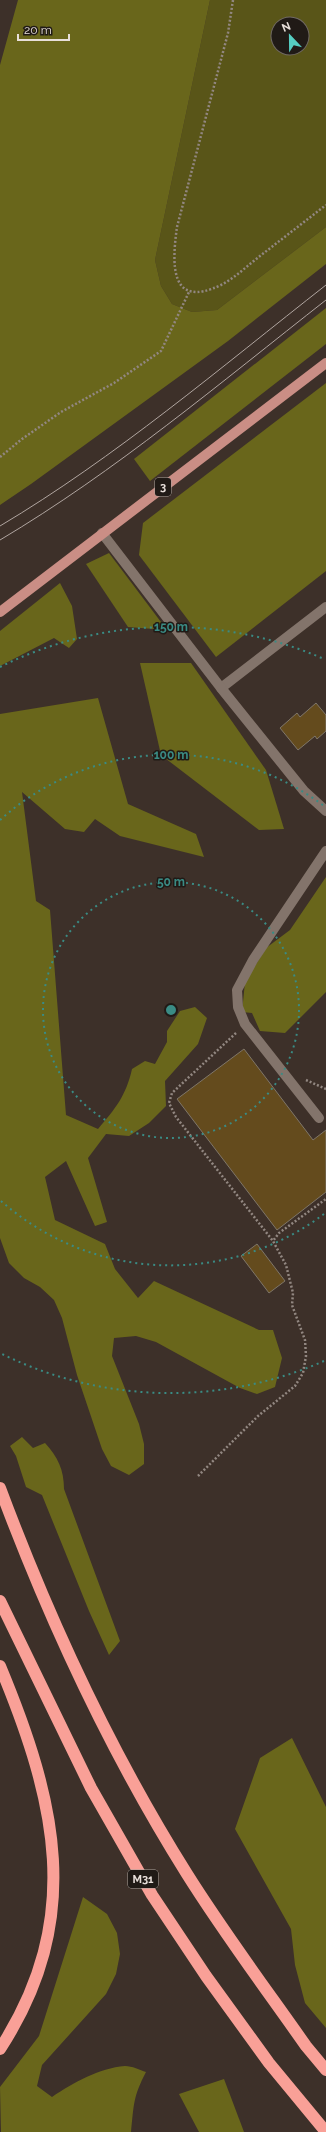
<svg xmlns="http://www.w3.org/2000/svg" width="326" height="2132" font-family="Raleway,sans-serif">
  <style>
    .green { fill: #595518; fill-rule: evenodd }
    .forest { fill: #69661b }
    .building { fill: #644b1d; stroke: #7f7669 }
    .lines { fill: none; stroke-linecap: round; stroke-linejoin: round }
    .path { stroke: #928781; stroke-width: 2.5; stroke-dasharray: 2 2; stroke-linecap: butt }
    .lane { stroke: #83746b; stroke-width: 10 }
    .street { stroke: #83746b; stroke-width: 10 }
    .primary { stroke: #ca8e85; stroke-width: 10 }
    .highway { stroke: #f9a097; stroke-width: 12 }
    .tram { stroke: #b0a5a0; stroke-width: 1 }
    .ring { fill: none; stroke: #3a8b84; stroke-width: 2; stroke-dasharray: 2 4 }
    .labels { text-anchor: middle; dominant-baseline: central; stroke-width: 3; stroke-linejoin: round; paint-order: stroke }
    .shield { fill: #201a16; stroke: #aca49f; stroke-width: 1 }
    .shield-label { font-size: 11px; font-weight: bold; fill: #e8dfda }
    .centre { fill: #3a8b84; stroke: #201a16; stroke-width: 2 }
    .ring-label { font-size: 12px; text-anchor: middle; font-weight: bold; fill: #3a8b84; stroke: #201a16; stroke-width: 3; stroke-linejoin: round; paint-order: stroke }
  </style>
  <rect width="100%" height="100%" fill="#3d3029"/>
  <path class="green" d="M210,0h116v227l-109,83 -25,2 -20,-8 -11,-18 -6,-26zM278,24h24v24h-24z"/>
  <g class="forest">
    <polygon points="18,0 210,0 155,260 161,286 172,304 192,312 217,310 326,227 326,264 228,341 31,484 0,505 0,65"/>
    <polygon points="326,308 326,344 150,481 134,459"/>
    <polygon points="326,383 326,571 216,657 139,555 143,523"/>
    <polygon points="109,553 167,630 128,627 86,564"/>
    <polygon points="60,583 72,606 77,639 69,648 54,638 0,666 0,631"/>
    <polygon points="140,663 191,663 266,770 284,829 259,830 161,755"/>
    <path d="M98,698l30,106 68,30 8,23 -84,-21 -25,-17 -11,13 -19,-3 -43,-37 14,109 14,9 16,205 32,14c17,-20 28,-33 34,-60l13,-8 10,3 12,-22v-11l13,-20 15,-4 12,11 -9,26 -33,37 1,25 -17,17 -20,13 -23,-2 -18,24 19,64 -12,4 -29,-65 -21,16 10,43 50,24 10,25 23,29 16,-17 105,49h14l9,28 -7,29 -18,7 -17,-6 -84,-46 -20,-6 -22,2 -2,18 27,68 5,20v20l-15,11 -18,-9 -9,-17 -25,-74 -15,-57 -8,-18 -14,-13 -16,-9 -15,-15 -9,-25v-524z"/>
    <polygon points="326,877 326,992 285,1033 260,1031 252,1013 242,1012 245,982 266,948 290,930"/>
    <path d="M22,1437l11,11 12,-5c13,14 19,27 19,46l56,152 -11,14 -20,-44 -47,-116 -16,-8 -10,-31 -6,-10z"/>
    <polygon points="292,1738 326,1807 326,2028 305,2003 295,1965 291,1929 235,1829 260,1758"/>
    <path d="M83,1897l24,17 10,19 3,21 -4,20 -10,20 -64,71 -5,21 15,11c21,-14 47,-29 73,-31 7,0 15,4 21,6 -13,25 -12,32 -15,60h-130l-1,-45 39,-51z"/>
    <polygon points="224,2079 244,2132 199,2132 179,2094"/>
  </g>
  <g class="building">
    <polygon points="316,703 326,715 326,731 317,739 315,736 298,750 280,728 297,713 300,717"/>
    <polygon points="244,1049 313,1140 326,1130 326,1192 277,1230 177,1099"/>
    <polygon points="257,1244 285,1281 269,1293 241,1256"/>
  </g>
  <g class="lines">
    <g class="path">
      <path d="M233,0l-5,33 -51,194c-5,36 -8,83 44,58 14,-7 27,-20 39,-29 22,-17 44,-34 66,-51"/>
      <polyline points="0,457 22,439 61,412 114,383 161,351 189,292"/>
      <polyline points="236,1033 172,1093 169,1103 176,1117 273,1241"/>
      <polyline points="306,1080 326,1089"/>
      <polyline points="198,1476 258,1416 295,1386 303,1373 306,1356 305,1340 292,1305 293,1293 286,1265 273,1241 279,1233 326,1199"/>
    </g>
    <g class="lane">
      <polyline points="221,688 326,607"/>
      <polyline points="319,1118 245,1024 238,1007 237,990 253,960 326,851"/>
    </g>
    <polyline class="street" points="102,533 221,688 304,791 326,811"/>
    <polyline class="primary" points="0,612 326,363"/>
    <g class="highway">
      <path d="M0,1488c50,134 111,265 187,386 37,59 79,115 119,172l20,24"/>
      <polyline points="0,1601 91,1788 152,1895 206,1976 269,2063 326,2132"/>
      <path d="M0,1666c56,135 85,252 0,383"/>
    </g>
    <g class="tram">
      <path d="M0,526c116,-69 220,-158 326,-241"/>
      <path d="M0,540c116,-69 220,-157 326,-240"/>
    </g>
  </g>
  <g class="ring">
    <circle cx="171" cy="1010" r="128"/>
    <path d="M324 1214A255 255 0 0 1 0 1200M0 820A255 255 0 0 1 324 806"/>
    <path d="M324 1361A383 383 0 0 1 0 1353M0 667A383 383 0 0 1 324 659"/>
  </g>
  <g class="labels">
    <g class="shield">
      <rect x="155" y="478" width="16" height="18" rx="3"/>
      <rect x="128" y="1870" width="30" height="18" rx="3"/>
    </g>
    <g class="shield-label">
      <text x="163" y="487">3</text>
      <text x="143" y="1879">M31</text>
    </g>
  </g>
  <circle cx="171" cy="1010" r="6" class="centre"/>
  <g class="ring-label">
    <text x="171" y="631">150 m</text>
    <text x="171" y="759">100 m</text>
    <text x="171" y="886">50 m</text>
  </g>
  <g transform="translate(290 36) rotate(338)"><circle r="19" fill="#201a16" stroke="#706964"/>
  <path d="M0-3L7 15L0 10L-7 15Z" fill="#56cec2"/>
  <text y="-6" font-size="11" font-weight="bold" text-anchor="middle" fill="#e8dfda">N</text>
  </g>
  <path d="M18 34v6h51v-6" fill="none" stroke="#e8dfda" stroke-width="2"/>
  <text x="24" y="34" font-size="12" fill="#e8dfda" stroke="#201a16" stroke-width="3" paint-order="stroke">20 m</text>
</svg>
